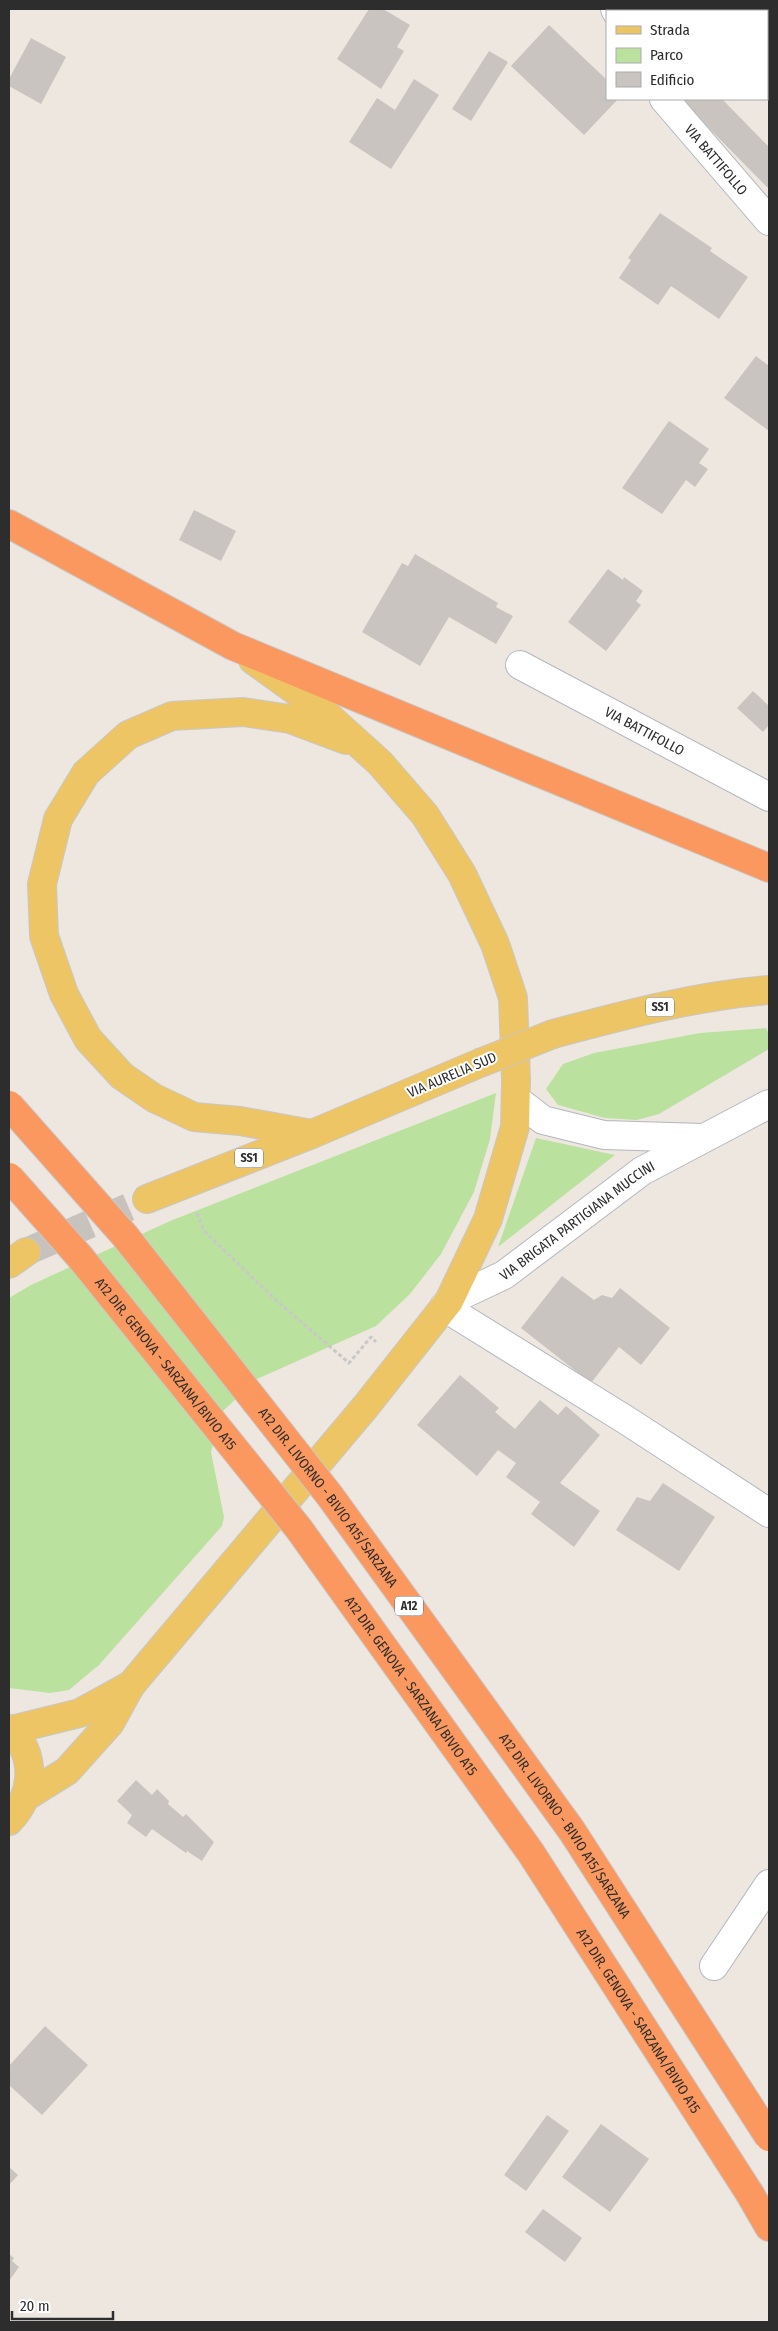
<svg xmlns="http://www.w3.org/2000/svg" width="778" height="2331" font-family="'Fira Sans Condensed',sans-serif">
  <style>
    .green { fill: #bae29e }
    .building { fill: #c9c4bf }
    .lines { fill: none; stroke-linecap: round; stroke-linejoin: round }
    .major-tunnel { stroke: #c7c2bc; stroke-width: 28; stroke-dasharray: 28 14; stroke-linecap: butt }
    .minor-casing { stroke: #b3b7bf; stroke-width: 30 }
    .major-casing { stroke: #c8c8c8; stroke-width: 30 }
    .highway-casing { stroke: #c8c8c8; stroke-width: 30 }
    .path { stroke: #c8c8c8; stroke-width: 3; stroke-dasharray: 4 2.5; stroke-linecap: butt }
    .minor { stroke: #fff; stroke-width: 28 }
    .major { stroke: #edc565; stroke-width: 28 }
    .highway { stroke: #fa985f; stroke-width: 28 }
    .major-bridge-casing { stroke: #c8c8c8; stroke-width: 30; stroke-linecap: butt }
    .highway-bridge-casing { stroke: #c8c8c8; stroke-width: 30; stroke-linecap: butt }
    .major-bridge { stroke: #edc565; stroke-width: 28 }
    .highway-bridge { stroke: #fa985f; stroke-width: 28 }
    .labels { text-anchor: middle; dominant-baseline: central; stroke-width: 4; stroke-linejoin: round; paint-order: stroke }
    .shield { fill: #fff; stroke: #6c6c6c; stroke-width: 1 }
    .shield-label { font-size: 12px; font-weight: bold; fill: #2d2d2d }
    .street-label { font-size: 14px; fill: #2d2d2d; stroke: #fff }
  </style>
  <rect width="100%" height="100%" fill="#eee7e0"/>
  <g class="green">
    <polygon points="766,1028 769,1034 769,1049 659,1114 637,1120 605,1118 558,1105 546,1089 563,1064 594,1053 700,1033"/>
    <polygon points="496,1093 490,1139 474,1192 441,1254 410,1294 376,1326 257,1379 222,1412 211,1452 224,1517 222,1526 99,1665 69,1690 50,1693 9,1688 9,1298 31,1285 170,1221"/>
    <polygon points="536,1138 615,1155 498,1247"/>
  </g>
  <g class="building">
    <polygon points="369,9 383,9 410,25 397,47 404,51 381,89 337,59"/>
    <polygon points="549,25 607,80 607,99 618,99 584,135 511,66"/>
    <polygon points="31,38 66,57 41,104 9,86 9,79"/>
    <polygon points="489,51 508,62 471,121 452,109"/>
    <polygon points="414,79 439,95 391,169 349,142 377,98 395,110"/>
    <polygon points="684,99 722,99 769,147 769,189 682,101"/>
    <polygon points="660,213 712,248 710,251 748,277 719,319 671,286 658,305 619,278 631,260 628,258"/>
    <polygon points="756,356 769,366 769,431 724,398"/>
    <polygon points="669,421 709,449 699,463 708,469 695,487 686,480 662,514 622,488"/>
    <polygon points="194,510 236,531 221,561 179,540"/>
    <polygon points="415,554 498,603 496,607 513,616 496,644 449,617 420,666 362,632 402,563 408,566"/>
    <polygon points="608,569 623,580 624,577 643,591 636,601 641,605 606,651 568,622"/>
    <polygon points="753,691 769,706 769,725 763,732 737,708"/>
    <polygon points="562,1276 594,1300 602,1295 612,1298 620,1288 670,1328 641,1365 619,1347 591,1383 521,1328"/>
    <polygon points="460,1375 499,1408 495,1412 515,1429 540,1400 558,1415 566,1406 600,1435 560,1483 600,1511 574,1547 531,1514 540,1502 506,1477 516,1463 498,1450 477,1476 417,1425"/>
    <polygon points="663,1483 715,1517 679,1571 616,1530 637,1497 650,1501"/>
    <polygon points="136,1780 152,1795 157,1789 169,1801 168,1804 183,1817 186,1814 214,1842 202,1861 187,1851 186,1853 152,1829 146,1837 127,1823 132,1815 117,1801"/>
    <polygon points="45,2026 88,2065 42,2115 9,2085 9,2066"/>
    <polygon points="547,2115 569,2131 526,2191 504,2175"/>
    <polygon points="601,2124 649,2159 610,2212 562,2177"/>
    <polygon points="9,2167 18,2175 9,2185"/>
    <polygon points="543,2209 582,2238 565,2262 525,2232"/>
    <polygon points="9,2254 14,2258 12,2261 19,2267 9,2281"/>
  </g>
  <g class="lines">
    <polyline class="major-tunnel" points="26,1252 147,1199"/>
    <defs>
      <g id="minor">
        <polyline points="615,9 616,11"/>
        <path id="s1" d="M664,99l105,122"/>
        <path id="s2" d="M520,665l249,132"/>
        <polyline points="516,1099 543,1120 604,1135 703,1138"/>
        <path id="s3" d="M449,1301l55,-26 138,-104 127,-67"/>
        <polyline points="444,1307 626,1420 769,1513"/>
        <polyline points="714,1966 769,1884"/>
      </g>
      <g id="major">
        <path d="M553,1034c71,-19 142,-38 216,-44"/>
        <polyline points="312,1134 240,1121 194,1117 154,1098 122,1076 88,1039 64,994 44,936 42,884 58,819 86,773 128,735 172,716 243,712 290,719 346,740"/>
        <polyline points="147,1199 312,1134 480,1063"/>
        <polyline points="9,1264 26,1252"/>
        <path d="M9,1729c29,26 25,66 0,92"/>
        <polyline points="11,1730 80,1713 131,1685"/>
        <polyline points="27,1796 67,1771 110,1723 131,1685 366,1406 449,1301 488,1219 515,1127 516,1080 513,998 495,944 462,874 425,815 380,763 317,706 253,660"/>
      </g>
      <g id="highway">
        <polyline points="9,524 233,646 769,868"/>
        <polyline points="750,2194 769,2227"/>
      </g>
    </defs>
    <use href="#minor" class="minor-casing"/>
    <use href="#major" class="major-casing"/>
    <use href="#highway" class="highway-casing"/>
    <polyline class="path" points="197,1213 204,1231 278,1302 349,1363 371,1337 376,1342"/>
    <use href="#minor" class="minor"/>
    <use href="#major" class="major"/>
    <use href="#highway" class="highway"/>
    <defs>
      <polyline id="major-bridge" points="480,1063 553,1034"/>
      <g id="highway-bridge">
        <path id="s4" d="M9,1105l116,131 205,260 242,335 197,306"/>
        <path id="s5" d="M9,1177l71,80 219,272 232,324 219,341"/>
      </g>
    </defs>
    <use href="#major-bridge" class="major-bridge-casing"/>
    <use href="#highway-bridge" class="highway-bridge-casing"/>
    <use href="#major-bridge" class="major-bridge"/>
    <use href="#highway-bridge" class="highway-bridge"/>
  </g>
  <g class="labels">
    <g class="shield">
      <rect x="646" y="997.5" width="28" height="19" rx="4"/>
      <rect x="235" y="1148.5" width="28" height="19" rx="4"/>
      <rect x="395" y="1596.5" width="28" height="19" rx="4"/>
    </g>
    <g class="shield-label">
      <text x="660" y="1007">SS1</text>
      <text x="249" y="1158">SS1</text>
      <text x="409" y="1606">A12</text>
    </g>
    <g class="street-label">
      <text stroke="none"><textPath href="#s1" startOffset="80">VIA BATTIFOLLO</textPath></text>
      <text stroke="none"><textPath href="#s2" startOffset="141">VIA BATTIFOLLO</textPath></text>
      <text transform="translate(452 1075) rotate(-23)">VIA AURELIA SUD</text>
      <text stroke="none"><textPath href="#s3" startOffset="152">VIA BRIGATA PARTIGIANA MUCCINI</textPath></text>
      <text stroke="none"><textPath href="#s5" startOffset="244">A12 DIR. GENOVA - SARZANA/BIVIO A15</textPath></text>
      <text stroke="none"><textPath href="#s4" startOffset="506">A12 DIR. LIVORNO - BIVIO A15/SARZANA</textPath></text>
      <text stroke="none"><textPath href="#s5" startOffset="649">A12 DIR. GENOVA - SARZANA/BIVIO A15</textPath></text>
      <text stroke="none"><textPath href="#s4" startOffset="911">A12 DIR. LIVORNO - BIVIO A15/SARZANA</textPath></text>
      <text stroke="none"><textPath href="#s5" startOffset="1054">A12 DIR. GENOVA - SARZANA/BIVIO A15</textPath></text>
    </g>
  </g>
  <rect width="778" height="2331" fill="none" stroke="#2d2d2d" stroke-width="20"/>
  <rect x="606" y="10" width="162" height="90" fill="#ffffff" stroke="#ababab"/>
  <rect x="616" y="26" width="25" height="8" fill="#edc565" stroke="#ababab"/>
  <text x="650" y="35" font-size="15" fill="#2d2d2d">Strada</text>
  <rect x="616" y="48" width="25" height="15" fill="#bae29e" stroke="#ababab"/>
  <text x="650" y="60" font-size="15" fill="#2d2d2d">Parco</text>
  <rect x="616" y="72" width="25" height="15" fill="#c9c4bf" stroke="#ababab"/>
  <text x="650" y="85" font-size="15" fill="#2d2d2d">Edificio</text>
  <path d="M12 2311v8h101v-8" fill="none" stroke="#2d2d2d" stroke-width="2.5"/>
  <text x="20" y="2311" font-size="15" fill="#2d2d2d" stroke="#ffffff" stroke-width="4" paint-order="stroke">20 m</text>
</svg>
